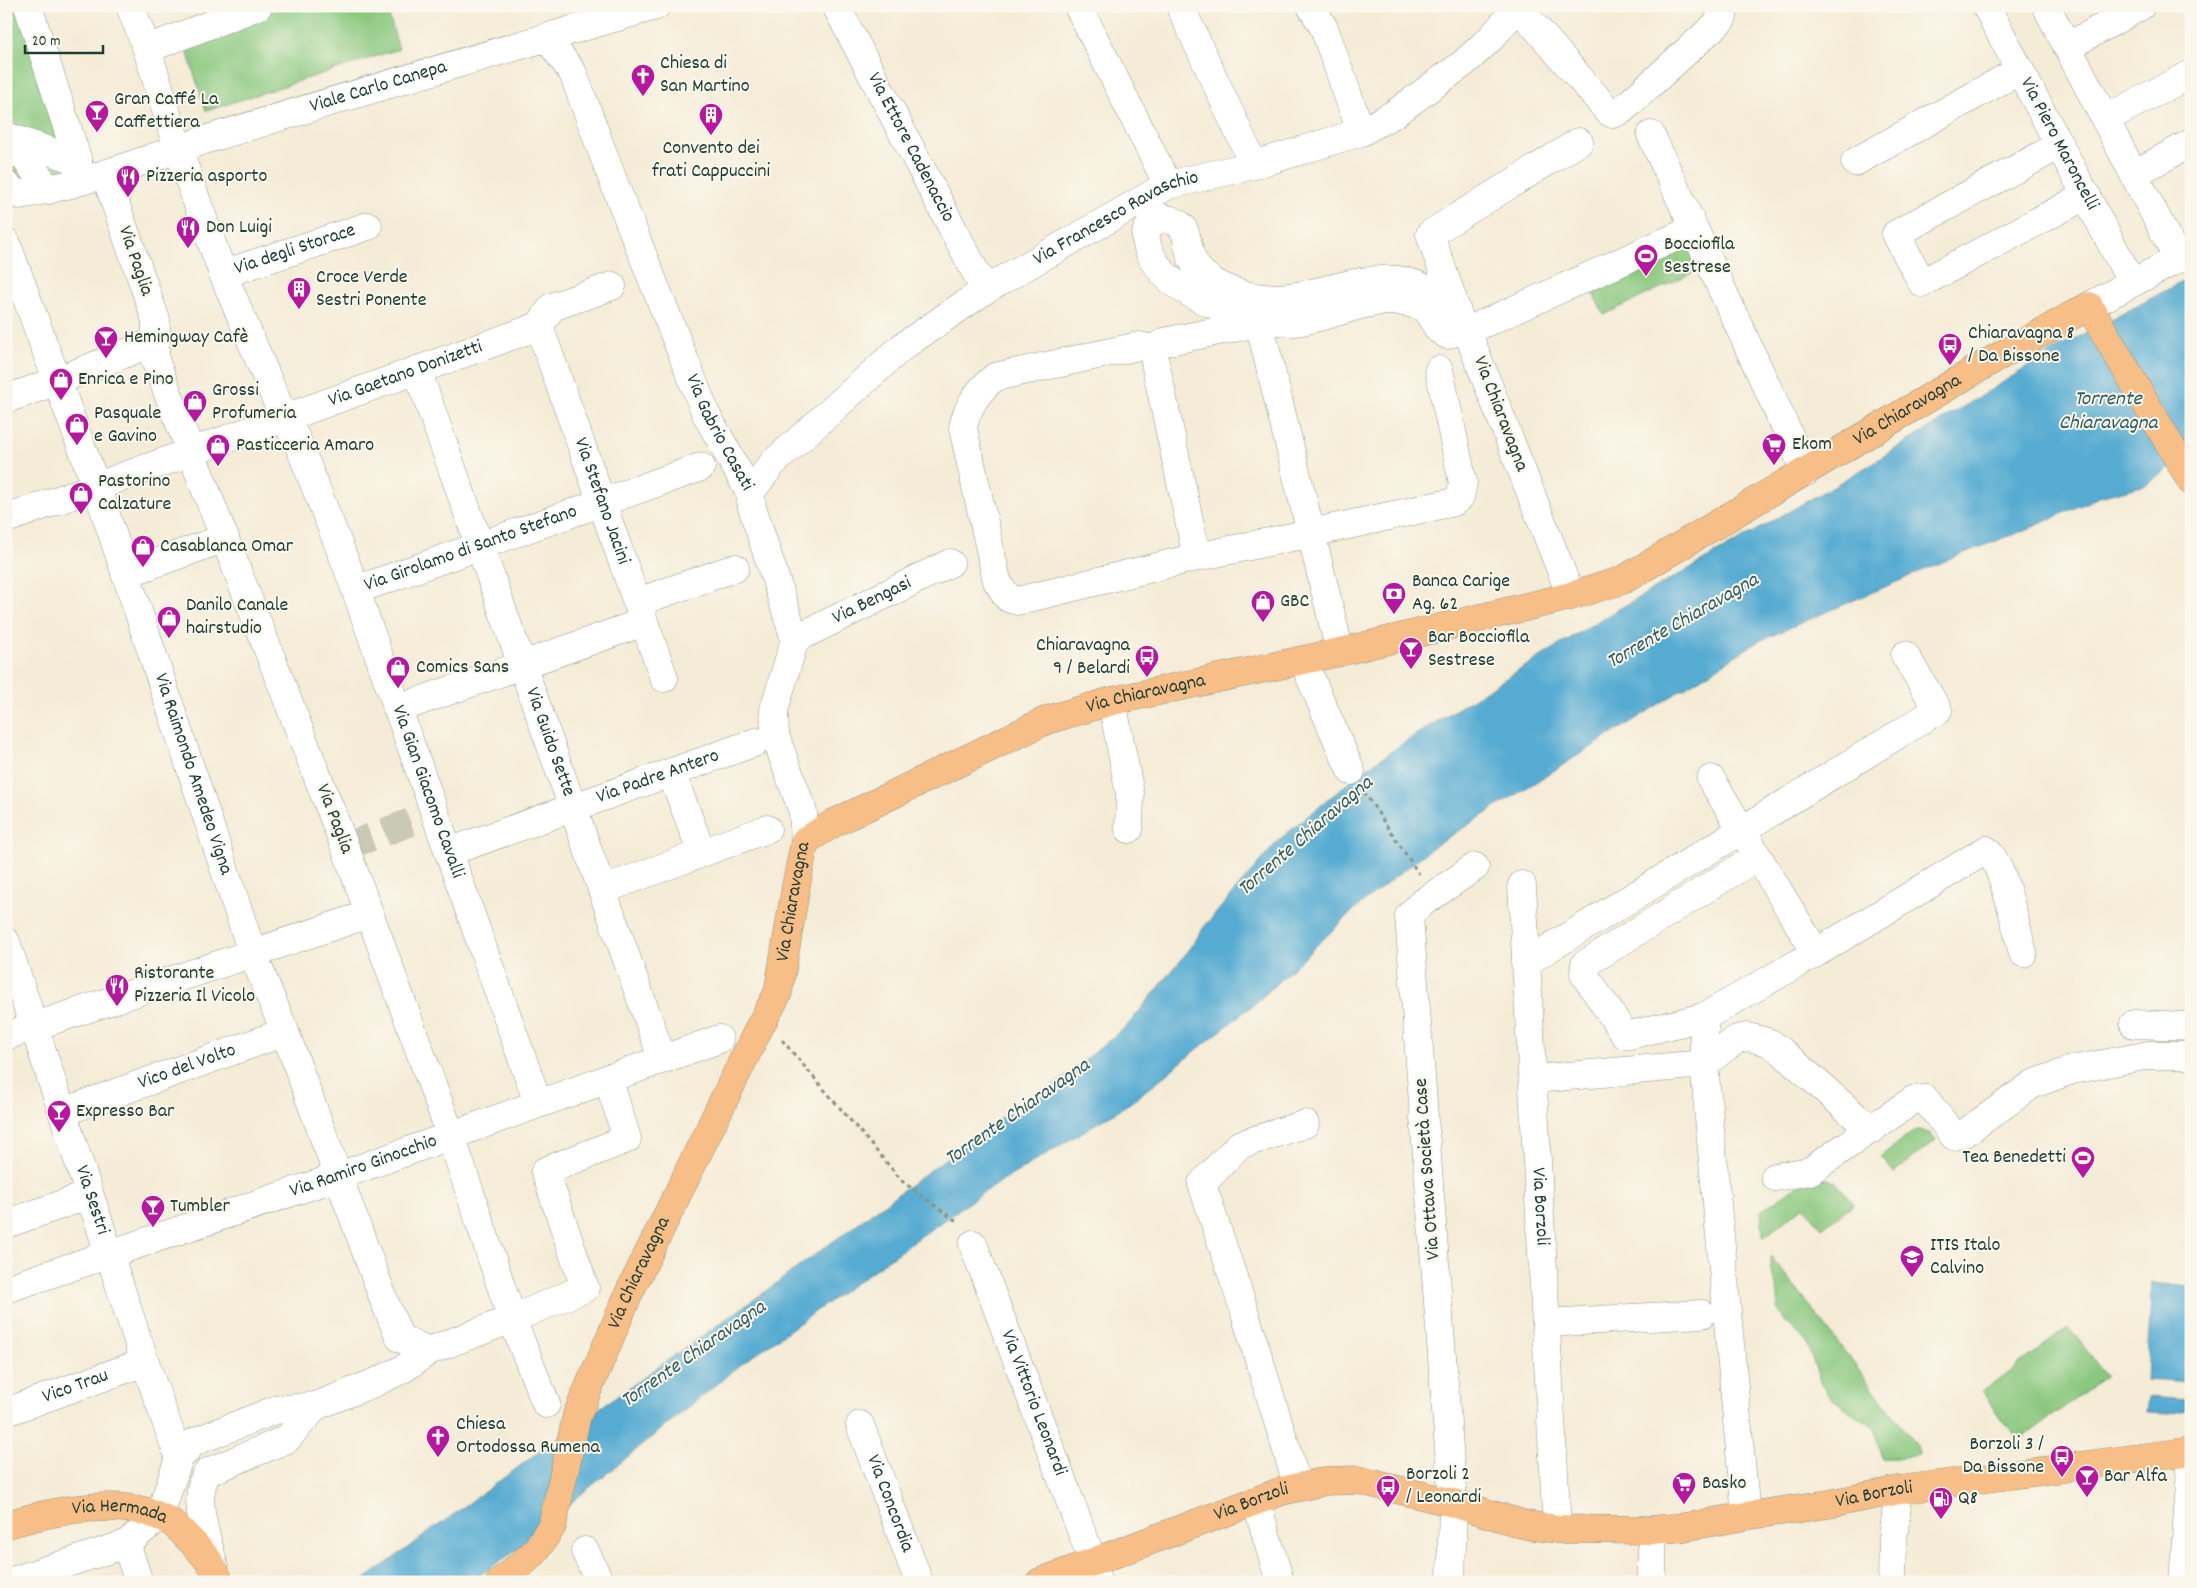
<svg xmlns="http://www.w3.org/2000/svg" width="2197" height="1588" font-family="Dekko,sans-serif">
  <style>
    .green { fill: #8ac87f; stroke: #54825a }
    .water { fill: #56abd2; stroke: #3a7483 }
    .lines { fill: none; stroke-linecap: round; stroke-linejoin: round }
    .minor-tunnel { stroke: #cac9b6; stroke-width: 28; stroke-dasharray: 28 14; stroke-linecap: butt }
    .minor-casing { stroke: #8a9486; stroke-width: 29 }
    .major-casing { stroke: #8a9486; stroke-width: 29 }
    .path { stroke: #8a9486; stroke-width: 3; stroke-dasharray: 4 4; stroke-linecap: butt }
    .minor { stroke: #fff; stroke-width: 28 }
    .major { stroke: #f7be87; stroke-width: 28 }
    .labels { text-anchor: middle; dominant-baseline: central; stroke-width: 4; stroke-linejoin: round; paint-order: stroke }
    .poi-label { font-size: 20px; fill: #1f3d34; stroke: #fbf7ec; text-anchor: start }
    .street-label { font-size: 20px; fill: #1f3d34; stroke: #fbf7ec }
    .water-label { font-size: 21px; font-style: italic; fill: #305e63; stroke: #fbf7ec }
  </style>
  <rect width="100%" height="100%" fill="#fbf7ec"/>
  <filter id="ink" filterUnits="userSpaceOnUse"><feTurbulence type="fractalNoise" baseFrequency=".02" numOctaves="2"/><feDisplacementMap in="SourceGraphic" scale="10" xChannelSelector="R" yChannelSelector="G"/><feConvolveMatrix kernelMatrix="1 2 1 2 8 2 1 2 1" color-interpolation-filters="sRGB"/></filter>
  <filter id="wash" filterUnits="userSpaceOnUse"><feTurbulence type="fractalNoise" baseFrequency=".0096" numOctaves="4" result="noise"/><feDisplacementMap in="SourceGraphic" scale="20" xChannelSelector="R" yChannelSelector="G"/><feGaussianBlur stdDeviation="1.12" result="paint"/><feColorMatrix in="noise" values="0 0 0 0 0 0 0 0 0 0 0 0 0 0 0 0 0 1.4 0 .05"/><feComposite in="paint" operator="in"/></filter>
  <g filter="url(#wash)">
    <rect width="100%" height="100%" fill="#f5ecd7"/>
    <g class="green">
      <polygon points="6,6 28,6 63,168 6,192"/>
      <polygon points="285,6 386,6 399,49 206,111 186,48"/>
      <polygon points="1689,240 1702,268 1604,315 1589,286"/>
      <polygon points="1920,1130 1931,1134 1936,1140 1894,1173 1881,1156 1914,1131"/>
      <polygon points="1822,1178 1835,1181 1854,1204 1822,1228 1804,1206 1763,1238 1761,1211 1798,1185"/>
      <polygon points="1770,1255 1916,1444 1918,1455 1882,1460 1874,1427 1831,1398 1820,1381 1806,1341 1786,1322 1778,1310 1776,1286 1770,1269"/>
      <polygon points="2069,1327 2106,1376 2019,1441 1982,1392"/>
    </g>
    <g class="water">
      <polygon points="2191,277 2191,454 2146,485 2099,497 2033,527 1959,555 1759,641 1433,847 1355,909 1258,1001 1130,1103 979,1195 743,1363 573,1501 524,1545 489,1569 470,1582 361,1582 587,1417 766,1291 1009,1112 1019,1114 1128,1025 1190,949 1204,927 1280,839 1363,771 1420,732 1598,621 1858,472 2060,347"/>
      <polygon points="2152,1282 2191,1286 2191,1382 2146,1379"/>
      <polygon points="2149,1397 2186,1400 2186,1409 2169,1413 2147,1412"/>
    </g>
  </g>
  <g filter="url(#ink)">
    <g class="lines">
      <polyline class="minor-tunnel" points="345,847 435,813"/>
      <defs>
        <g id="minor">
          <polyline points="28,6 78,161"/>
          <path id="s1" d="M130,6l17,43 31,100 45,125 61,144 12,20 52,131 190,534"/>
          <path id="s2" d="M836,6l149,284"/>
          <polyline points="1078,6 1168,185"/>
          <polyline points="1180,6 1254,165"/>
          <polyline points="1311,6 1324,28 1361,132"/>
          <path id="s3" d="M1986,6l146,277"/>
          <polyline points="2046,6 2178,259"/>
          <polyline points="1518,7 1609,112 1613,114 1622,110 1720,21 1723,17 1722,11 1718,6"/>
          <path id="s4" d="M547,38l26,35 41,110 92,231 44,79 2,14 43,132 -21,71 1,25 28,77 2,29"/>
          <polyline points="2067,47 2141,6"/>
          <polyline points="147,49 258,6"/>
          <polyline points="2105,119 2191,74"/>
          <polyline points="1651,135 1806,472"/>
          <polyline points="6,136 78,161"/>
          <polyline points="2060,145 1896,234 1922,283 2087,195"/>
          <polyline points="6,149 24,157 49,190"/>
          <polyline points="1855,162 2020,70"/>
          <polyline points="2134,174 2191,143"/>
          <path id="s5" d="M6,185l13,10c67,-10 128,-37 192,-57 148,-45 296,-90 445,-132"/>
          <path d="M1163,218c32,6 19,24 31,45 11,20 41,31 62,34 62,10 132,-47 187,4 8,8 14,18 20,28l-16,6 -8,-5 -14,-22c-48,-20 -83,8 -130,14 -7,1 -15,-1 -22,-2 -41,-5 -105,-26 -123,-67 -8,-18 -5,-29 13,-35z"/>
          <path id="s6" d="M6,242l94,255 152,455 33,80 100,271 15,35 29,13"/>
          <path id="s7" d="M223,274l145,-48"/>
          <polyline points="2089,306 2191,252"/>
          <polyline points="1258,318 1311,533 1454,502 1460,497 1463,483 1439,370"/>
          <path id="s8" d="M539,326l125,352"/>
          <polyline points="1467,331 1694,229"/>
          <polyline points="1153,353 1157,347 1164,342 1258,323"/>
          <path id="s9" d="M417,370l245,688"/>
          <polyline points="6,399 57,381 156,341"/>
          <path id="s10" d="M750,493l23,-30 129,-116 83,-57 183,-105 86,-20 107,-33 33,-18 70,-51 26,-24 29,-33"/>
          <path id="s11" d="M6,519l533,-193 13,-19 60,-21"/>
          <path d="M1197,557l-180,44 -9,-3 -11,-17 -34,-153c4,-22 15,-37 32,-51l144,-31 9,2 5,5 44,204 114,-24 29,119"/>
          <polyline points="125,574 225,538"/>
          <path id="s12" d="M356,590l345,-123"/>
          <polyline points="1571,596 1467,331 1463,329 1430,234 1579,142"/>
          <polyline points="638,602 735,568"/>
          <path id="s13" d="M795,639l155,-76"/>
          <polyline points="1303,661 1351,771"/>
          <polyline points="1112,701 1130,794 1129,829"/>
          <polyline points="397,709 644,622"/>
          <polyline points="671,772 702,853"/>
          <polyline points="1711,779 1816,953"/>
          <path id="s14" d="M449,852l307,-110"/>
          <path id="s15" d="M1522,885l35,644"/>
          <polyline points="602,890 767,829"/>
          <path id="s16" d="M6,942l139,420 34,96"/>
          <polyline points="1525,963 1938,710 1905,655"/>
          <polyline points="1704,1017 1630,1035 1625,1035 1584,974 1585,964 1757,857"/>
          <polyline points="2134,1024 2191,1026"/>
          <polyline points="6,1036 369,914"/>
          <polyline points="1534,1079 1704,1064 1737,1039 1748,1037 1768,1042 1780,1050 1856,1117 1873,1129"/>
          <path id="s17" d="M63,1112l222,-80"/>
          <polyline points="1775,1177 1810,1171 1913,1100 1925,1099 1954,1136 1965,1133 2033,1084 2072,1070 2149,1055 2191,1055"/>
          <polyline points="6,1224 89,1195"/>
          <path id="s18" d="M973,1244l120,318 4,20"/>
          <path id="s19" d="M6,1289l319,-108 394,-142"/>
          <polyline points="1546,1323 1702,1314"/>
          <polyline points="546,1404 512,1319 585,1288 545,1171 627,1139 608,1078"/>
          <path id="s20" d="M6,1412l139,-50"/>
          <path id="s21" d="M860,1425l59,157"/>
          <polyline points="1298,1487 1243,1307 1202,1184 1239,1145 1305,1124"/>
          <polyline points="1256,1501 1280,1582"/>
          <path d="M1746,1516l-42,-452v-47l112,-64 170,-103c18,13 30,79 37,103"/>
          <polyline points="1652,1530 1652,1582"/>
          <polyline points="126,1544 139,1582"/>
          <polyline points="585,1551 600,1582"/>
          <path d="M214,1567c-6,-28 -24,-70 -6,-95l79,-33 29,-33"/>
          <polyline points="9,1582 126,1544 159,1517 179,1458 194,1442 275,1410 316,1406 376,1382 403,1369 429,1351 512,1319 451,1136 345,847 155,360 156,320 105,174"/>
          <polyline points="1451,1582 1453,1503 1409,916 1422,903 1475,867"/>
          <polyline points="1892,1582 1893,1539 1899,1490"/>
          <polyline points="2183,1582 2191,1469"/>
        </g>
        <g id="major">
          <path id="s22" d="M6,1525c46,-14 122,-31 166,-2 8,6 15,14 22,21 12,13 20,21 25,38"/>
          <path id="s23" d="M500,1582l34,-29 18,-27 25,-111 52,-122 132,-269 17,-31 18,-107 9,-45 29,-18 213,-103 65,-19 228,-49 231,-56 52,-16 366,-218 100,-56 102,175"/>
          <path id="s24" d="M1040,1582l242,-91 44,-10 32,-1 95,23 73,22 31,4 95,1 33,-3 61,-11 83,-12 70,-14 292,-39"/>
        </g>
      </defs>
      <use href="#minor" class="minor-casing"/>
      <use href="#major" class="major-casing"/>
      <g class="path">
        <polyline points="1364,792 1419,874"/>
        <polyline points="782,1040 903,1182 959,1223"/>
      </g>
      <use href="#minor" class="minor"/>
      <use href="#major" class="major"/>
    </g>
  </g>
  <defs>
    <symbol id="church-pin" viewBox="-11 -11 22 30"><path d="M0 17L-7.5 6A9.5 9.5 0 1 1 7.5 6Z" fill="#b5179e" stroke="#fbf7ec"/><path d="M-1.2-6h2.4v3.5h3.3v2.4h-3.3V6h-2.4V-.1h-3.3v-2.4h3.3Z" fill="#fff"/></symbol>
    <symbol id="bar-pin" viewBox="-11 -11 22 30"><path d="M0 17L-7.5 6A9.5 9.5 0 1 1 7.5 6Z" fill="#b5179e" stroke="#fbf7ec"/><path d="M-6-5H6L.8 .8V4.5H3.5V6h-7V4.5H-.8V.8Z" fill="#fff"/></symbol>
    <symbol id="building-pin" viewBox="-11 -11 22 30"><path d="M0 17L-7.5 6A9.5 9.5 0 1 1 7.5 6Z" fill="#b5179e" stroke="#fbf7ec"/><path d="M-4-6H4V6H1V3H-1V6H-4ZM-2.5-4.3h1.7v1.8h-1.7ZM.8-4.3h1.7v1.8H.8ZM-2.5-1h1.7V.8h-1.7ZM.8-1h1.7V.8H.8Z" fill="#fff"/></symbol>
    <symbol id="restaurant-pin" viewBox="-11 -11 22 30"><path d="M0 17L-7.5 6A9.5 9.5 0 1 1 7.5 6Z" fill="#b5179e" stroke="#fbf7ec"/><path d="M-5-6h1v4h1v-4h1v4h1v-4h1v5L-1.5 .5V6h-2V.5L-5-1ZM5-6V6H3V1.5H1.5Q1.5-4 5-6Z" fill="#fff"/></symbol>
    <symbol id="stadium-pin" viewBox="-11 -11 22 30"><path d="M0 17L-7.5 6A9.5 9.5 0 1 1 7.5 6Z" fill="#b5179e" stroke="#fbf7ec"/><path d="M0-5a6.5 5 0 1 0 0 10a6.5 5 0 1 0 0-10ZM-3.5-1.8h7v3.6h-7Z" fill="#fff"/></symbol>
    <symbol id="bus-pin" viewBox="-11 -11 22 30"><path d="M0 17L-7.5 6A9.5 9.5 0 1 1 7.5 6Z" fill="#b5179e" stroke="#fbf7ec"/><path d="M-5-6H5V4H4V6H2V4H-2V6H-4V4H-5ZM-3.5-4V0h7V-4ZM-3.5 1.2v1.5H-2V1.2ZM2 1.2v1.5H3.5V1.2Z" fill="#fff"/></symbol>
    <symbol id="shop-pin" viewBox="-11 -11 22 30"><path d="M0 17L-7.5 6A9.5 9.5 0 1 1 7.5 6Z" fill="#b5179e" stroke="#fbf7ec"/><path d="M-5-2.5h2.3a2.7 3.5 0 0 1 5.4 0H5L5.5 6h-11ZM-1.5-2.5h3a1.5 2.3 0 0 0-3 0Z" fill="#fff"/></symbol>
    <symbol id="supermarket-pin" viewBox="-11 -11 22 30"><path d="M0 17L-7.5 6A9.5 9.5 0 1 1 7.5 6Z" fill="#b5179e" stroke="#fbf7ec"/><path d="M-6-5.5h2.5l.6 2H6L4.5 2H-2.5L-4.4-4H-6ZM-1.5 3.2a1.3 1.3 0 1 0 .1 0ZM3 3.2a1.3 1.3 0 1 0 .1 0Z" fill="#fff"/></symbol>
    <symbol id="bank-pin" viewBox="-11 -11 22 30"><path d="M0 17L-7.5 6A9.5 9.5 0 1 1 7.5 6Z" fill="#b5179e" stroke="#fbf7ec"/><path d="M-6-4H6V4H-6ZM0-2.3a2.3 2.3 0 1 0 0 4.6a2.3 2.3 0 1 0 0-4.6Z" fill="#fff"/></symbol>
    <symbol id="school-pin" viewBox="-11 -11 22 30"><path d="M0 17L-7.5 6A9.5 9.5 0 1 1 7.5 6Z" fill="#b5179e" stroke="#fbf7ec"/><path d="M0-5L7-2L0 1L-7-2ZM-4 1L0 2.5L4 1V4Q0 6-4 4Z" fill="#fff"/></symbol>
    <symbol id="fuel-pin" viewBox="-11 -11 22 30"><path d="M0 17L-7.5 6A9.5 9.5 0 1 1 7.5 6Z" fill="#b5179e" stroke="#fbf7ec"/><path d="M-5.5-6h7V0h2V4h1.3V-2.5L3-4.5l.8-.8L6-3V5H2.5V1h-1V6h-7ZM-4.2-4.7v3.2H.2V-4.7Z" fill="#fff"/></symbol>
  </defs>
  <g fill-rule="evenodd">
    <use href="#church-pin" x="629" y="62" width="28" height="38"/>
    <use href="#bar-pin" x="83" y="98" width="28" height="38"/>
    <use href="#building-pin" x="697" y="101" width="28" height="38"/>
    <use href="#restaurant-pin" x="114" y="163" width="28" height="38"/>
    <use href="#restaurant-pin" x="174" y="214" width="28" height="38"/>
    <use href="#stadium-pin" x="1632" y="242" width="28" height="38"/>
    <use href="#building-pin" x="285" y="275" width="28" height="38"/>
    <use href="#bar-pin" x="92" y="324" width="28" height="38"/>
    <use href="#bus-pin" x="1936" y="331" width="28" height="38"/>
    <use href="#shop-pin" x="47" y="366" width="28" height="38"/>
    <use href="#shop-pin" x="181" y="388" width="28" height="38"/>
    <use href="#shop-pin" x="63" y="411" width="28" height="38"/>
    <use href="#supermarket-pin" x="1760" y="431" width="28" height="38"/>
    <use href="#shop-pin" x="204" y="432" width="28" height="38"/>
    <use href="#shop-pin" x="67" y="480" width="28" height="38"/>
    <use href="#shop-pin" x="129" y="533" width="28" height="38"/>
    <use href="#bank-pin" x="1380" y="580" width="28" height="38"/>
    <use href="#shop-pin" x="1249" y="588" width="28" height="38"/>
    <use href="#shop-pin" x="155" y="604" width="28" height="38"/>
    <use href="#bar-pin" x="1397" y="635" width="28" height="38"/>
    <use href="#bus-pin" x="1133" y="643" width="28" height="38"/>
    <use href="#shop-pin" x="384" y="654" width="28" height="38"/>
    <use href="#restaurant-pin" x="103" y="972" width="28" height="38"/>
    <use href="#bar-pin" x="45" y="1098" width="28" height="38"/>
    <use href="#stadium-pin" x="2069" y="1144" width="28" height="38"/>
    <use href="#bar-pin" x="139" y="1193" width="28" height="38"/>
    <use href="#school-pin" x="1898" y="1243" width="28" height="38"/>
    <use href="#church-pin" x="424" y="1423" width="28" height="38"/>
    <use href="#bus-pin" x="2048" y="1443" width="28" height="38"/>
    <use href="#bar-pin" x="2073" y="1463" width="28" height="38"/>
    <use href="#supermarket-pin" x="1670" y="1470" width="28" height="38"/>
    <use href="#bus-pin" x="1374" y="1473" width="28" height="38"/>
    <use href="#fuel-pin" x="1927" y="1485" width="28" height="38"/>
  </g>
  <g class="labels">
    <g class="poi-label">
      <text x="660" y="64">Chiesa di<tspan x="660" dy="23">San Martino</tspan></text>
      <text x="114" y="100">Gran Caffé La<tspan x="114" dy="23">Caffettiera</tspan></text>
      <text x="711" y="149" text-anchor="middle">Convento dei<tspan x="711" dy="23">frati Cappuccini</tspan></text>
      <text x="146" y="177">Pizzeria asporto</text>
      <text x="206" y="228">Don Luigi</text>
      <text x="1664" y="245">Bocciofila<tspan x="1664" dy="23">Sestrese</tspan></text>
      <text x="316" y="278">Croce Verde<tspan x="316" dy="23">Sestri Ponente</tspan></text>
      <text x="1968" y="334">Chiaravagna 8<tspan x="1968" dy="23">/ Da Bissone</tspan></text>
      <text x="124" y="338">Hemingway Cafè</text>
      <text x="78" y="380">Enrica e Pino</text>
      <text x="212" y="391">Grossi<tspan x="212" dy="23">Profumeria</tspan></text>
      <text x="94" y="414">Pasquale<tspan x="94" dy="23">e Gavino</tspan></text>
      <text x="1792" y="445">Ekom</text>
      <text x="236" y="446">Pasticceria Amaro</text>
      <text x="98" y="482">Pastorino<tspan x="98" dy="23">Calzature</tspan></text>
      <text x="160" y="547">Casablanca Omar</text>
      <text x="1412" y="582">Banca Carige<tspan x="1412" dy="23">Ag. 62</tspan></text>
      <text x="1280" y="602">GBC</text>
      <text x="186" y="606">Danilo Canale<tspan x="186" dy="23">hairstudio</tspan></text>
      <text x="1428" y="638">Bar Bocciofila<tspan x="1428" dy="23">Sestrese</tspan></text>
      <text x="1130" y="646" text-anchor="end">Chiaravagna<tspan x="1130" dy="23">9 / Belardi</tspan></text>
      <text x="416" y="668">Comics Sans</text>
      <text x="134" y="974">Ristorante<tspan x="134" dy="23">Pizzeria Il Vicolo</tspan></text>
      <text x="76" y="1112">Expresso Bar</text>
      <text x="2066" y="1158" text-anchor="end">Tea Benedetti</text>
      <text x="170" y="1207">Tumbler</text>
      <text x="1930" y="1246">ITIS Italo<tspan x="1930" dy="23">Calvino</tspan></text>
      <text x="456" y="1425">Chiesa<tspan x="456" dy="23">Ortodossa Rumena</tspan></text>
      <text x="2044" y="1445" text-anchor="end">Borzoli 3 /<tspan x="2044" dy="23">Da Bissone</tspan></text>
      <text x="1406" y="1475">Borzoli 2<tspan x="1406" dy="23">/ Leonardi</tspan></text>
      <text x="2104" y="1477">Bar Alfa</text>
      <text x="1702" y="1484">Basko</text>
      <text x="1958" y="1499">Q8</text>
    </g>
    <g class="street-label">
      <text stroke="none"><textPath href="#s5" startOffset="392">Viale Carlo Canepa</textPath></text>
      <text stroke="none"><textPath href="#s3" startOffset="156">Via Piero Maroncelli</textPath></text>
      <text stroke="none"><textPath href="#s2" startOffset="160">Via Ettore Cadenaccio</textPath></text>
      <text stroke="none"><textPath href="#s10" startOffset="462">Via Francesco Ravaschio</textPath></text>
      <text stroke="none"><textPath href="#s7" startOffset="76">Via degli Storace</textPath></text>
      <text transform="translate(135 261) rotate(71)">Via Paglia</text>
      <text stroke="none"><textPath href="#s11" startOffset="425">Via Gaetano Donizetti</textPath></text>
      <text stroke="none"><textPath href="#s23" startOffset="2008">Via Chiaravagna</textPath></text>
      <text transform="translate(1500 414) rotate(69)">Via Chiaravagna</text>
      <text stroke="none"><textPath href="#s4" startOffset="432">Via Gabrio Casati</textPath></text>
      <text stroke="none"><textPath href="#s8" startOffset="186">Via Stefano Jacini</textPath></text>
      <text stroke="none"><textPath href="#s12" startOffset="122">Via Girolamo di Santo Stefano</textPath></text>
      <text stroke="none"><textPath href="#s13" startOffset="86">Via Bengasi</textPath></text>
      <text stroke="none"><textPath href="#s23" startOffset="1186">Via Chiaravagna</textPath></text>
      <text stroke="none"><textPath href="#s9" startOffset="395">Via Guido Sette</textPath></text>
      <text stroke="none"><textPath href="#s6" startOffset="564">Via Raimondo Amedeo Vigna</textPath></text>
      <text stroke="none"><textPath href="#s14" startOffset="222">Via Padre Antero</textPath></text>
      <text stroke="none"><textPath href="#s1" startOffset="841">Via Gian Giacomo Cavalli</textPath></text>
      <text transform="translate(334 819) rotate(69)">Via Paglia</text>
      <text stroke="none"><textPath href="#s23" startOffset="751">Via Chiaravagna</textPath></text>
      <text stroke="none"><textPath href="#s17" startOffset="132">Vico del Volto</textPath></text>
      <text stroke="none"><textPath href="#s19" startOffset="378">Via Ramiro Ginocchio</textPath></text>
      <text transform="translate(1428 1169) rotate(-94)">Via Ottava Società Case</text>
      <text stroke="none"><textPath href="#s16" startOffset="272">Via Sestri</textPath></text>
      <text stroke="none"><textPath href="#s15" startOffset="322">Via Borzoli</textPath></text>
      <text stroke="none"><textPath href="#s23" startOffset="346">Via Chiaravagna</textPath></text>
      <text stroke="none"><textPath href="#s20" startOffset="74">Vico Trau</textPath></text>
      <text stroke="none"><textPath href="#s18" startOffset="170">Via Vittorio Leonardi</textPath></text>
      <text stroke="none"><textPath href="#s24" startOffset="861">Via Borzoli</textPath></text>
      <text stroke="none"><textPath href="#s21" startOffset="84">Via Concordia</textPath></text>
      <text stroke="none"><textPath href="#s24" startOffset="226">Via Borzoli</textPath></text>
      <text stroke="none"><textPath href="#s22" startOffset="116">Via Hermada</textPath></text>
    </g>
    <g class="water-label">
      <text x="2108" y="400">Torrente<tspan x="2108" dy="24">Chiaravagna</tspan></text>
      <text transform="translate(1683 622) rotate(-30)">Torrente Chiaravagna</text>
      <text transform="translate(1306 837) rotate(-41)">Torrente Chiaravagna</text>
      <text transform="translate(1018 1113) rotate(-35)">Torrente Chiaravagna</text>
      <text transform="translate(694 1355) rotate(-35)">Torrente Chiaravagna</text>
    </g>
  </g>
  <rect width="2197" height="1588" fill="none" stroke="#fbf7ec" stroke-width="25"/>
  <path d="M25 45v8h78v-8" fill="none" stroke="#1f3d34" stroke-width="2.5"/>
  <text x="32" y="45" font-size="15" fill="#1f3d34" stroke="#fbf7ec" stroke-width="4" paint-order="stroke">20 m</text>
</svg>
